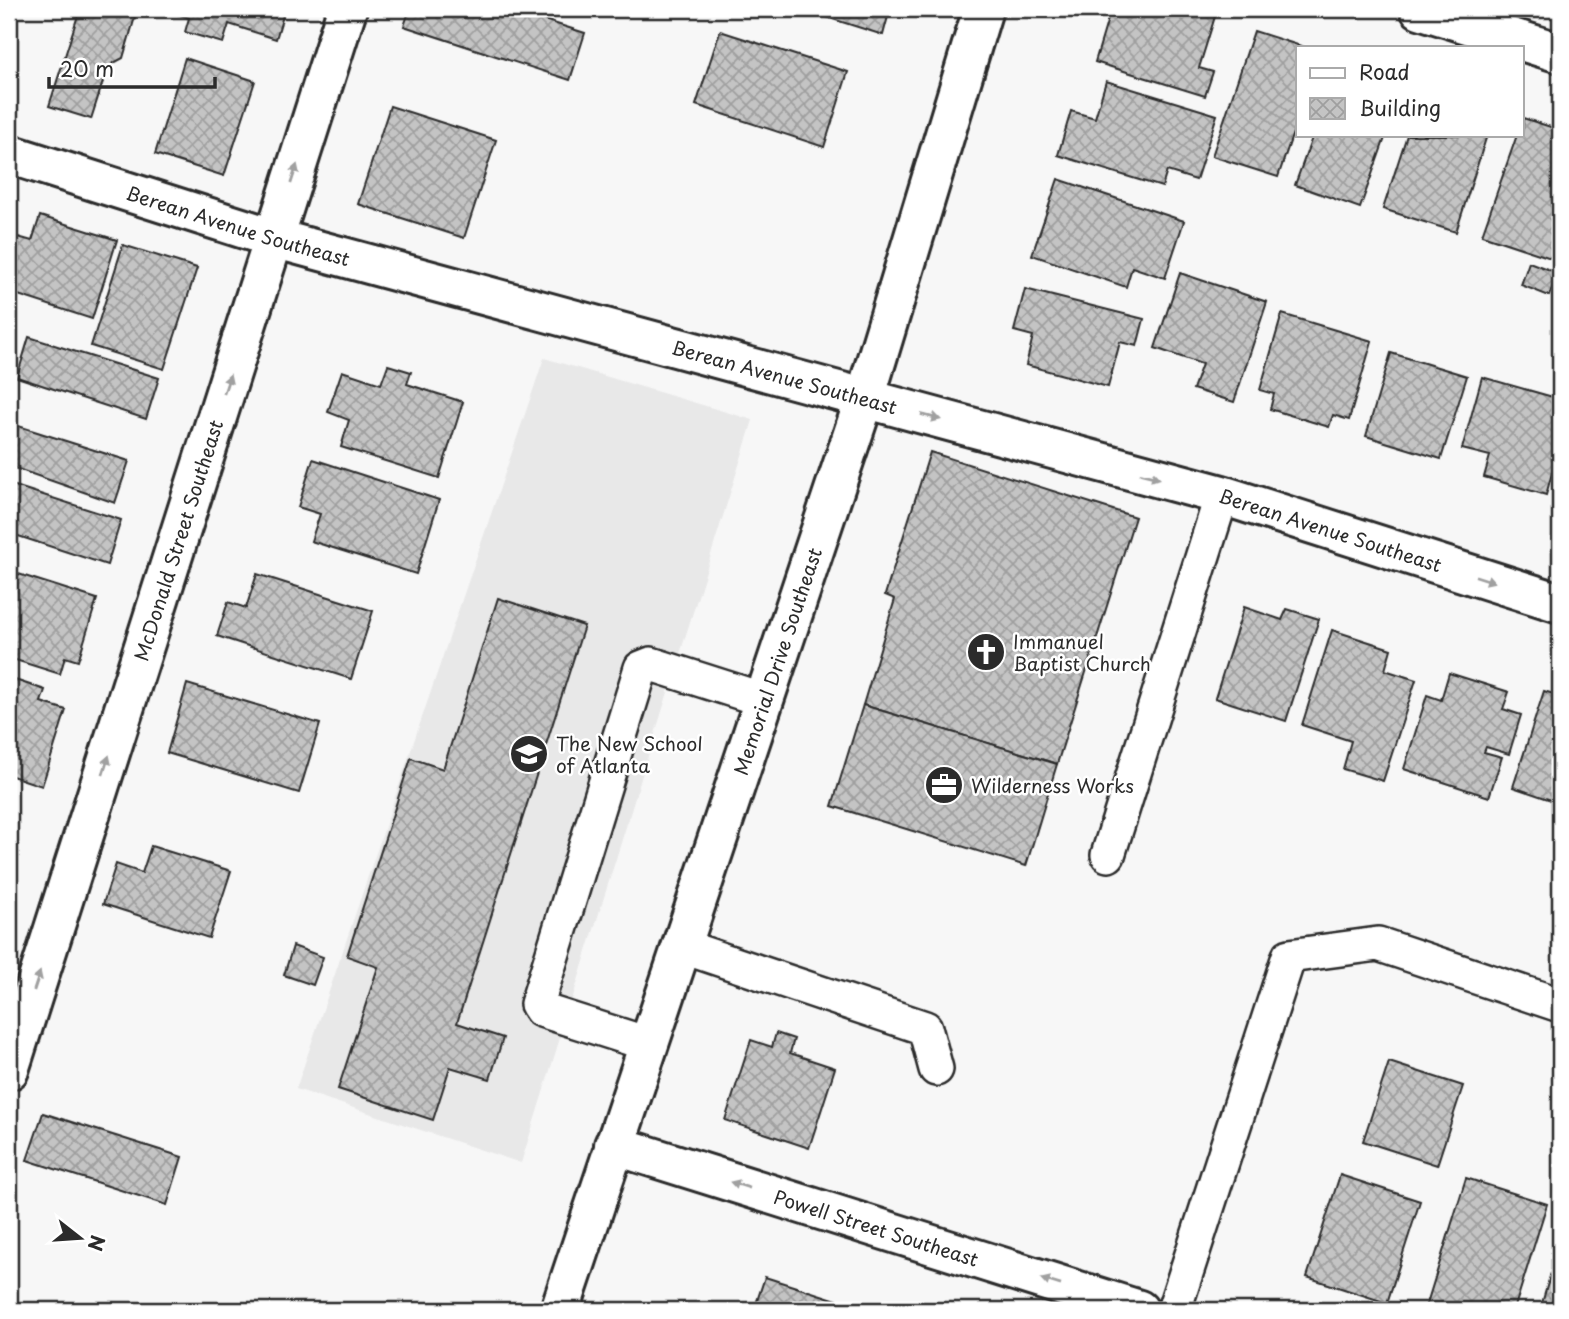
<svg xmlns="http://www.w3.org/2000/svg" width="1569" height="1319" font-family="'Playpen Sans',sans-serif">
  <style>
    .built { fill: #e8e8e8 }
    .building { fill: url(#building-cross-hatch); stroke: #2b2b2b; stroke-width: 2 }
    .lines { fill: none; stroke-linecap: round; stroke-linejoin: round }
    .lane-casing { stroke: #2b2b2b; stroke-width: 38 }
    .street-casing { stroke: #2b2b2b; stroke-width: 44 }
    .primary-casing { stroke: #2b2b2b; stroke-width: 44 }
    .lane { stroke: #fff; stroke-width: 33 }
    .street { stroke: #fff; stroke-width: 38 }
    .primary { stroke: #fff; stroke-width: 38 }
    .oneway { fill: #a0a0a0 }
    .labels { text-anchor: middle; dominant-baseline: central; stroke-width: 5; stroke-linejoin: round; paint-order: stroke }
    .street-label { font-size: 19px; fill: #2b2b2b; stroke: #fff }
    .poi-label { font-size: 19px; fill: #2b2b2b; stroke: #fff; text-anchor: start }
  </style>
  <defs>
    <pattern id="building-cross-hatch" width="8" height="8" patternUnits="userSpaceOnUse" patternTransform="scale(1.75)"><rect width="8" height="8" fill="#c4c4c4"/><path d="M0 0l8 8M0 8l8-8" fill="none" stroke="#9f9f9f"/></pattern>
  </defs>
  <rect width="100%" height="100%" fill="#f7f7f7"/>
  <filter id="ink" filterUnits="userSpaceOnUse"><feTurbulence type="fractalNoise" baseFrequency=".0143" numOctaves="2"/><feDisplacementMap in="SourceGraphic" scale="14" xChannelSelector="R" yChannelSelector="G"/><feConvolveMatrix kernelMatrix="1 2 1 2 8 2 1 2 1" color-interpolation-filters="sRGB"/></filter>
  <g filter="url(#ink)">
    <polygon class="built" points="544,358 753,420 521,1163 296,1089"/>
    <g class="building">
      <polygon points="80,9 129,9 127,15 135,17 123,58 108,66 91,119 49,106"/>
      <polygon points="162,9 285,9 276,39 229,24 223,43 185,32 189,18"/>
      <polygon points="410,9 509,9 585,33 570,80 404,26"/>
      <polygon points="801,9 890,9 883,35"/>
      <polygon points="1130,9 1217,10 1199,68 1213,72 1205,96 1095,62 1110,12 1127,17"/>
      <polygon points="720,31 848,72 824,147 696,105"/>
      <polygon points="1254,31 1304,47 1298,47 1298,118 1278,177 1212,156"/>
      <polygon points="185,58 255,81 224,176 155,154"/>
      <polygon points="1106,81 1217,115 1196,180 1167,171 1162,187 1058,155 1071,111 1095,118"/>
      <polygon points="390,106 496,140 464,238 358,204"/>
      <polygon points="1523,118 1560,130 1560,251 1557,260 1482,235 1517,135 1522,135"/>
      <polygon points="1313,135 1386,135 1360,208 1295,185"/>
      <polygon points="1407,135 1487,135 1456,232 1383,209"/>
      <polygon points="1058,179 1184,221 1165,278 1132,267 1126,287 1032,255"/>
      <polygon points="40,216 117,240 92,319 9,292 9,266 18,237 32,241"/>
      <polygon points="123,245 197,268 164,369 91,346"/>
      <polygon points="1529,262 1558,273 1549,296 1521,285"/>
      <polygon points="1180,273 1267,302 1234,402 1193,389 1202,364 1155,348"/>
      <polygon points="1025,289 1144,319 1137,346 1120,342 1108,387 1026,365 1033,336 1014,331"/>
      <polygon points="1282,314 1372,341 1349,420 1333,415 1329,427 1270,409 1274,394 1260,390"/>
      <polygon points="29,337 159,378 146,419 17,377"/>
      <polygon points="1391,353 1467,376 1441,459 1366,436"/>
      <polygon points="388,365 411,372 407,384 463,402 439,478 341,447 349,420 328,412 342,371 381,384"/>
      <polygon points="1482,377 1560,399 1560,444 1546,495 1484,477 1490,456 1462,449"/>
      <polygon points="12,424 129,461 115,503 9,466 9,434"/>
      <polygon points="930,452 1135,517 1057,764 863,705 895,599 885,595"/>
      <polygon points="313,459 439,500 416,574 311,541 320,514 298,507"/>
      <polygon points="9,484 121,520 107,565 9,533"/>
      <polygon points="9,571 97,599 78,661 65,657 60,674 9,658"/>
      <polygon points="257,574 373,611 351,679 217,636 228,602 246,608"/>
      <polygon points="498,598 584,626 457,1023 503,1038 490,1079 450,1067 433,1120 338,1089 378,967 347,956 411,758 443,769"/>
      <polygon points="1244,607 1282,620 1287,609 1319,619 1286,721 1215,698"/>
      <polygon points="1332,630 1391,649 1385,670 1416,680 1383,781 1343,769 1351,741 1302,725"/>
      <polygon points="1449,673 1509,692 1503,709 1521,715 1509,754 1486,747 1484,752 1502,757 1489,797 1404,769 1427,695 1441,700"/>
      <polygon points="9,678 45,690 41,702 66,710 42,786 9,775"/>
      <polygon points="187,684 320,724 299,793 167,753"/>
      <polygon points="1544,691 1560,696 1560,803 1513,787"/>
      <polygon points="863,705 1057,764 1026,866 832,806"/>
      <polygon points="151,846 231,871 209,938 103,904 116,864 142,873"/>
      <polygon points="293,946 323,957 313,985 284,975"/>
      <polygon points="776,1033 794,1039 790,1053 835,1068 809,1148 725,1120 751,1040 772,1047"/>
      <polygon points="1389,1062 1463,1086 1437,1165 1363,1141"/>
      <polygon points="43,1113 182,1157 167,1205 27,1160"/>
      <polygon points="1340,1175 1420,1201 1387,1303 1307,1277"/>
      <polygon points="1466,1178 1547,1204 1514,1310 1425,1310"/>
      <polygon points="1560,1242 1560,1310 1540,1310"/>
      <polygon points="765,1277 868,1310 754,1310"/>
    </g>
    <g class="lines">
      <defs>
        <g id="lane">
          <polyline points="1108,855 1222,495"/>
          <polyline points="681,946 925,1028 936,1069"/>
          <polyline points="648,1044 541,1010 537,1004 641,668 651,664 764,700"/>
          <polyline points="1174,1310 1289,956 1378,944 1560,1005"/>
        </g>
        <g id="street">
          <polyline points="1420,9 1560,53"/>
          <path id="s1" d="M9,154l264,84 949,257 338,108"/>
          <path id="s2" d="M9,1070l338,-1061"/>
          <path id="s3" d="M614,1145l525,165"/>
        </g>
        <g id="primary">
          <path id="s4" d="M560,1310l305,-912 118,-389"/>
        </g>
      </defs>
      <use href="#lane" class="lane-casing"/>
      <use href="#street" class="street-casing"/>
      <use href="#primary" class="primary-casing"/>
      <use href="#lane" class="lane"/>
      <use href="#street" class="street"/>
      <use href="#primary" class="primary"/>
    </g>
    <defs><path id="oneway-solid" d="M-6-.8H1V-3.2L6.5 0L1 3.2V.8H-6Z" transform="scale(1.75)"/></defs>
    <g class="oneway">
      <use href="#oneway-solid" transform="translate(294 174) rotate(-72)"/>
      <use href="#oneway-solid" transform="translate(227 384) rotate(-72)"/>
      <use href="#oneway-solid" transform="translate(931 417) rotate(15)"/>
      <use href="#oneway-solid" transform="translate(1150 476) rotate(15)"/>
      <use href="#oneway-solid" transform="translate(1485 579) rotate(18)"/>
      <use href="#oneway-solid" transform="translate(106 765) rotate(-72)"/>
      <use href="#oneway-solid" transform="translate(37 981) rotate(-72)"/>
      <use href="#oneway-solid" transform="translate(740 1185) rotate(-163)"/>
      <use href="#oneway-solid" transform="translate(1051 1282) rotate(-163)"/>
    </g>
  </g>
  <defs>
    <symbol id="church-disc" viewBox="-11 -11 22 22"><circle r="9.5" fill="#2b2b2b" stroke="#fff"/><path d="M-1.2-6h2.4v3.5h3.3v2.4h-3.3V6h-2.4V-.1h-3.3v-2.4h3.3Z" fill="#fff"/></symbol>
    <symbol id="school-disc" viewBox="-11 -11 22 22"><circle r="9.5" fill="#2b2b2b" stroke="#fff"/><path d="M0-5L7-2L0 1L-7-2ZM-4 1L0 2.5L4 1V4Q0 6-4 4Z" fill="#fff"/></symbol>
    <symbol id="office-disc" viewBox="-11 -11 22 22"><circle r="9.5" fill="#2b2b2b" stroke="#fff"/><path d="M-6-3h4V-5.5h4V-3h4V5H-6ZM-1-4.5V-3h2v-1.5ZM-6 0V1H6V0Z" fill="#fff"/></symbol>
  </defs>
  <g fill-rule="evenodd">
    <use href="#church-disc" x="964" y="630" width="44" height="44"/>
    <use href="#school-disc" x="507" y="732" width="44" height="44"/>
    <use href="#office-disc" x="922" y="763" width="44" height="44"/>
  </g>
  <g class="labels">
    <g class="street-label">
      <text stroke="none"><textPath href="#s1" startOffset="240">Berean Avenue Southeast</textPath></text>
      <text stroke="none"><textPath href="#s1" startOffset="807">Berean Avenue Southeast</textPath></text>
      <text stroke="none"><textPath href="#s1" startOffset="1374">Berean Avenue Southeast</textPath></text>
      <text stroke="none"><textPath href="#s2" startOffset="556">McDonald Street Southeast</textPath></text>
      <text stroke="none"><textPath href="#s4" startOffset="684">Memorial Drive Southeast</textPath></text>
      <text stroke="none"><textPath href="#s3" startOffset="275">Powell Street Southeast</textPath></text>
    </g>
    <g class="poi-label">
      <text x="1013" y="641">Immanuel<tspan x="1013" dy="22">Baptist Church</tspan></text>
      <text x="556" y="743">The New School<tspan x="556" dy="22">of Atlanta</tspan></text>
      <text x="971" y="785">Wilderness Works</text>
    </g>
  </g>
  <rect width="1569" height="1319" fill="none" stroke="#fff" stroke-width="35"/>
  <rect x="18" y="18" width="1534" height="1284" fill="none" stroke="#2b2b2b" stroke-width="2.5" filter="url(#ink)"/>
  <rect x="1296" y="46" width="228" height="91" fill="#ffffff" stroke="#aaaaaa" stroke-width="2"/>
  <rect x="1310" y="68" width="35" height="10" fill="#ffffff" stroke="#aaaaaa" stroke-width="2"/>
  <text x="1359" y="80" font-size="21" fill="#2b2b2b">Road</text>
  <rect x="1310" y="98" width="35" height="21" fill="url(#building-cross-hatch)" stroke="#aaaaaa" stroke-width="2"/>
  <text x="1359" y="116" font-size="21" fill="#2b2b2b">Building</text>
  <g transform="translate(80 1238) rotate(107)" stroke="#ffffff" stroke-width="5" paint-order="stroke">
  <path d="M0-5L12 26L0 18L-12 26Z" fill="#2b2b2b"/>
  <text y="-10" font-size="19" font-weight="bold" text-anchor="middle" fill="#2b2b2b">N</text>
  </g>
  <path d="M49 77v10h166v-10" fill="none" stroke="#2b2b2b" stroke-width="3.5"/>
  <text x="60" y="77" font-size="21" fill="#2b2b2b" stroke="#ffffff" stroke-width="5" paint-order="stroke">20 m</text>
</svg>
